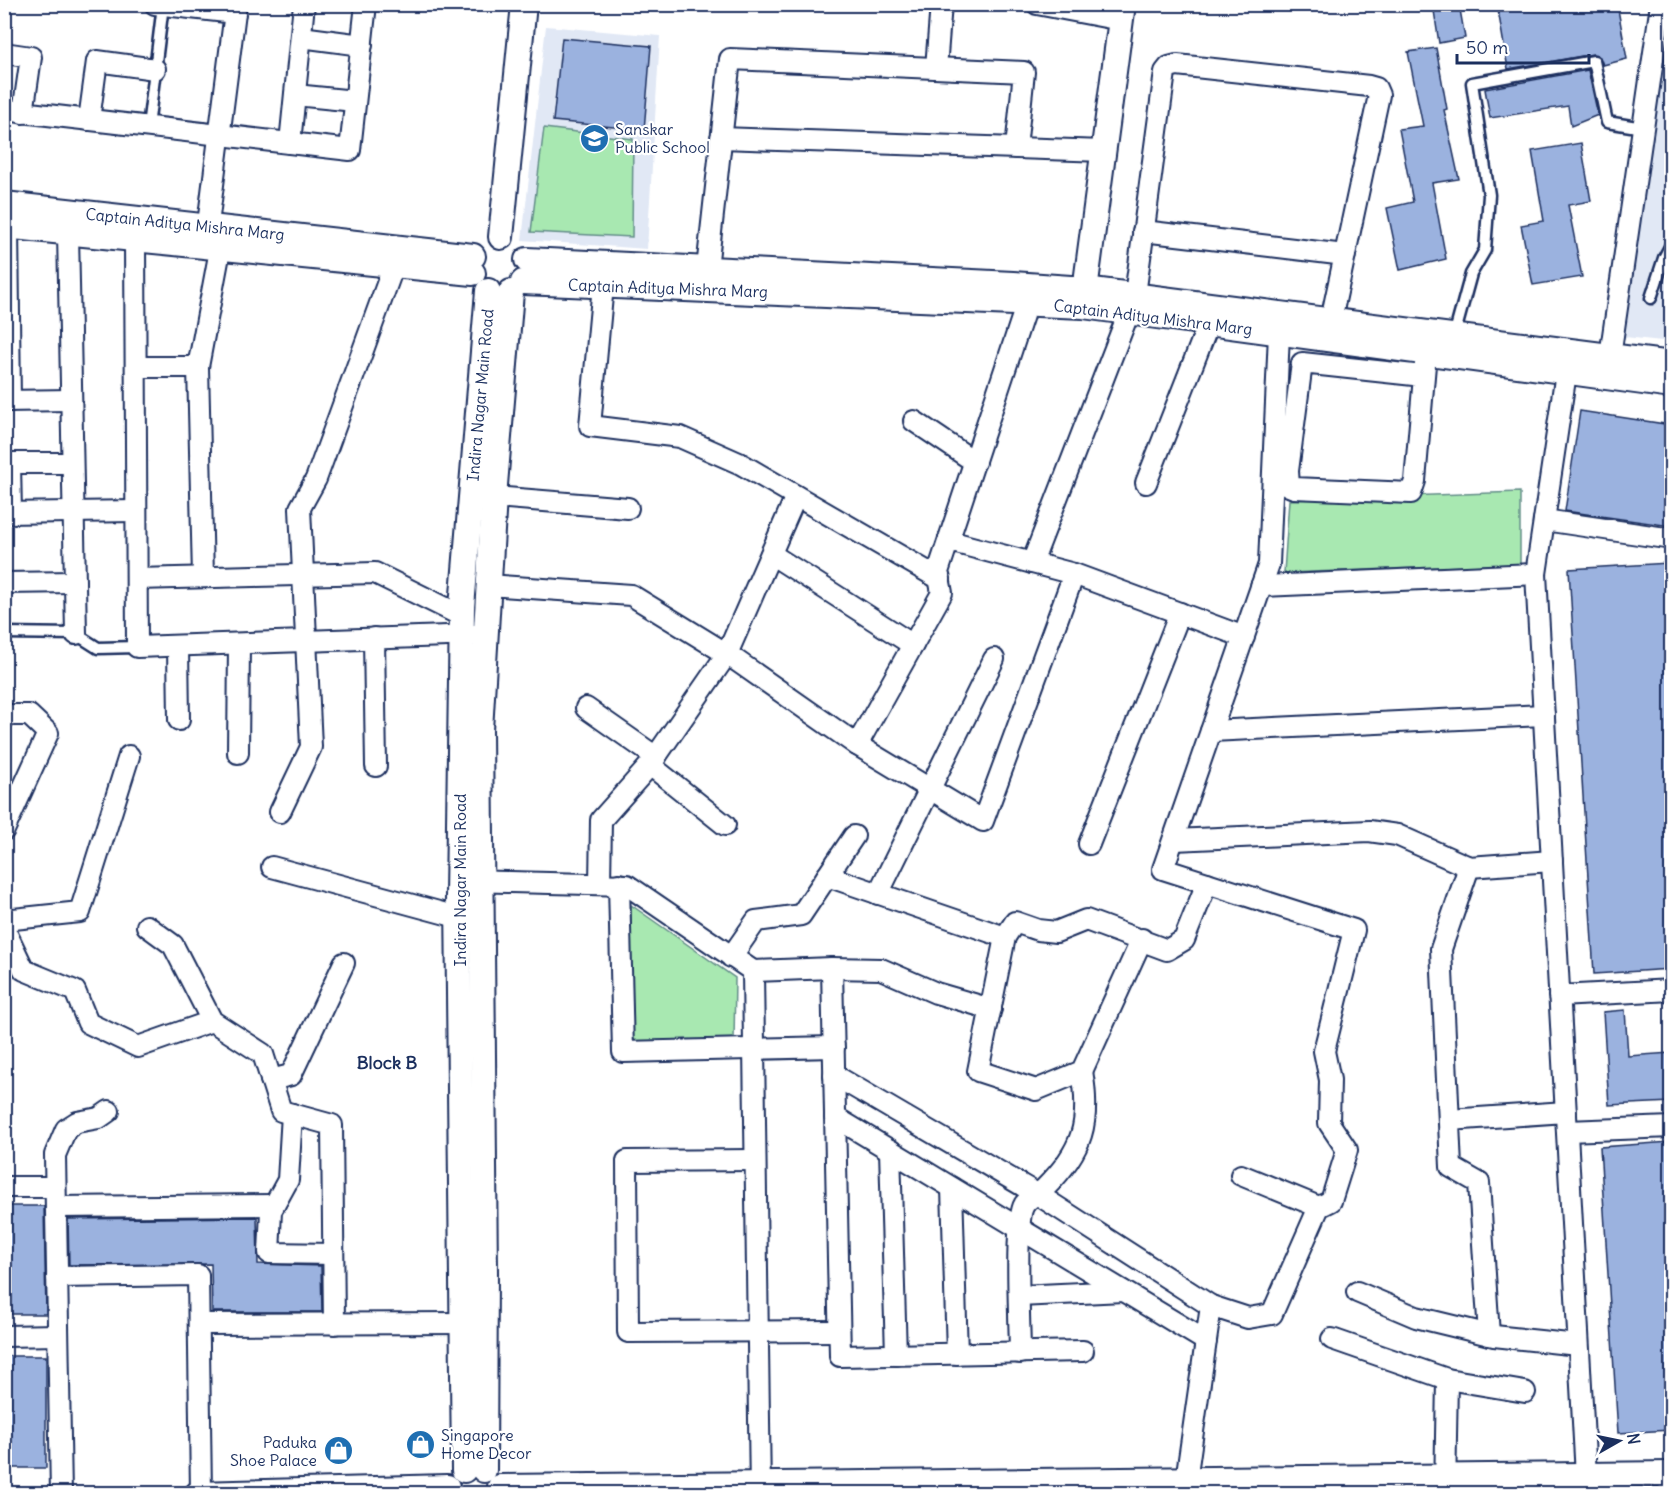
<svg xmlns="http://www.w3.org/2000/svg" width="1676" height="1498" font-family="Delius,sans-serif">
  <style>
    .built { fill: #e1e8f5 }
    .park { fill: #a8e8b1; stroke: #628c88; stroke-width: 1.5 }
    .building { fill: #9bb2df; stroke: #1b2f5e; stroke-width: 1.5 }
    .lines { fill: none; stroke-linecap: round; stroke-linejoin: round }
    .service-casing { stroke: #1b2f5e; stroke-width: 15 }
    .minor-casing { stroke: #1b2f5e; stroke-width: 24 }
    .tertiary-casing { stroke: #1b2f5e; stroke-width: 28 }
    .service { stroke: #fff; stroke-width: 10 }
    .minor { stroke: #fff; stroke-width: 20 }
    .tertiary { stroke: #fff; stroke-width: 24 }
    .labels { text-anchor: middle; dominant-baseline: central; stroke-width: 4.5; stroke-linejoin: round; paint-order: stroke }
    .poi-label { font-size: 16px; fill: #1b2f5e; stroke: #fff; text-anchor: start }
    .street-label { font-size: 16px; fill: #1b2f5e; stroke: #fff }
    .neighbourhood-label { font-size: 18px; font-weight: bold; fill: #1b2f5e; stroke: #fff }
  </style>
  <rect width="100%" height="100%" fill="#fff"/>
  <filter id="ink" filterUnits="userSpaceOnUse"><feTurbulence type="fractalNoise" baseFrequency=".0167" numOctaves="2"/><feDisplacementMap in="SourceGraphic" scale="12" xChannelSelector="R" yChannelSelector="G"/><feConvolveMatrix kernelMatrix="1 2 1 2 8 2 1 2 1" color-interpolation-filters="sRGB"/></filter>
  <g filter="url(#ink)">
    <g class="built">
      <polygon points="1671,5 1671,342 1625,337"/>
      <polygon points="546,26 660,36 647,249 522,240"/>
    </g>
    <g class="park">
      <polygon points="544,128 633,139 632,237 531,232"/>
      <polygon points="1520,492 1520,564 1284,573 1289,500"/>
      <polygon points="631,905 735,978 734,1042 631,1042"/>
    </g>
    <g class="building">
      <polygon points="1433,4 1459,4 1465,38 1439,43"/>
      <polygon points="1497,4 1617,4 1627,59 1603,65 1600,57 1593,54 1508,69"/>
      <polygon points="562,38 651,46 644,130 553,121"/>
      <polygon points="1436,48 1447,109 1444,110 1459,179 1432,183 1446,259 1400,270 1387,208 1413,202 1399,129 1423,126 1408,52"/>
      <polygon points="1588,70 1598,115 1571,126 1568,106 1490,118 1485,89"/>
      <polygon points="1581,143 1591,201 1568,205 1582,277 1533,285 1521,225 1544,221 1532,151"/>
      <polygon points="1580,411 1671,425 1671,526 1565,511"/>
      <polygon points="1669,563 1671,600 1671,969 1594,974 1569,569"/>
      <polygon points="1625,1010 1628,1056 1671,1053 1671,1102 1609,1105 1603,1012"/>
      <polygon points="1671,1142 1671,1430 1618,1433 1600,1147"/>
      <polygon points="4,1206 44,1206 46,1314 4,1314"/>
      <polygon points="257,1217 258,1264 321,1266 322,1312 212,1312 211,1264 69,1265 68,1219"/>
      <rect x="4" y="1356" width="42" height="112"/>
    </g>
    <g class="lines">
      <defs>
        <g id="service">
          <polyline points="148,127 163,5"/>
          <polyline points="1651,298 1664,258 1672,243"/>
          <polyline points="1454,336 1471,274 1485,250 1489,195 1472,83 1594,61 1607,122 1643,128"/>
          <polyline points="4,633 76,634 98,648 137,647"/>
        </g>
        <g id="minor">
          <polyline points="155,4 235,13"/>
          <polyline points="1037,4 1121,20"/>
          <polyline points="301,37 362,45"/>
          <polyline points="4,53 31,57 23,113"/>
          <polyline points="936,68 941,4"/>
          <polyline points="295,95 355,101"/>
          <polyline points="4,110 350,150 366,4"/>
          <polyline points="89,120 97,61 155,69"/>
          <polyline points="721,138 1104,151"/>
          <polyline points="290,143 304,4"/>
          <polyline points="8,226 10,401"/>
          <polyline points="1143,231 1345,255"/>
          <polyline points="68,233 76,634"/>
          <polyline points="135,239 137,647 476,635"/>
          <polyline points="206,240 236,4"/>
          <polyline points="707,269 730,59 1024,72 1016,148"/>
          <polyline points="603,285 590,426 680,437 741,464 940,579"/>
          <polyline points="1135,295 1165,72 1169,67 1177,65 1369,86 1376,88 1379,95 1331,320"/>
          <polyline points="1568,359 1536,574 1587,1494"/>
          <polyline points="136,367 198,367"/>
          <polyline points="1608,370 1661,4"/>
          <polyline points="1423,376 1302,363 1288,471 1289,486 1294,488 1411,493 1415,481 1426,353"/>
          <polyline points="4,401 71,400"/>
          <polyline points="914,421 975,462"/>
          <polyline points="1146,483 1209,323"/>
          <polyline points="494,497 628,508"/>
          <polyline points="4,513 136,511"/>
          <polyline points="11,513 10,463 72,463"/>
          <polyline points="1544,520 1672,539"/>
          <polyline points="949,541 1074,574 1244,637"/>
          <polyline points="771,554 913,645"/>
          <polyline points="1032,563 1129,312"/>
          <polyline points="203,577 198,367 223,234"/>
          <polyline points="137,579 375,573 462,616"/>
          <polyline points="4,583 75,582"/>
          <polyline points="488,585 631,595 727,654 857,745 983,821 1074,574"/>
          <polyline points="1261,586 1536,574"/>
          <polyline points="374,638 376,766"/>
          <polyline points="178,646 179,720"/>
          <polyline points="586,708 656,757"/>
          <polyline points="4,715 29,715 48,733 4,830"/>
          <polyline points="1211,731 1544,715"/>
          <polyline points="857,745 942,593 938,572 1027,303"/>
          <polyline points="238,753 239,644"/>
          <polyline points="650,765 725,825"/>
          <polyline points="280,812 311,747 300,508 316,479 394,265"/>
          <polyline points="1174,840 1369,831 1397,835 1469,867 1552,861"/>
          <polyline points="1089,844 1180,613"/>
          <polyline points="272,867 472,921"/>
          <polyline points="1469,867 1441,949 1451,1167 1479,1183 1489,1335"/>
          <polyline points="827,876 1005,937"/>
          <polyline points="467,881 627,885 753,971 760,1494"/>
          <polyline points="600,884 601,820 650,765 727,654 796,496"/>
          <polyline points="619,884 623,1052 834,1047"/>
          <polyline points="878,894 994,659"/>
          <polyline points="4,920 80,912 129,756"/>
          <polyline points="147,926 173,945 212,1021 263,1054 281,1111 332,1125 334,1324"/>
          <polyline points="4,928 24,970 75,991 88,1023 138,1047 212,1021"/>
          <polyline points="1142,939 1082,1071 1036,1090 978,1071 1005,937 1015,922 1038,930 1056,932 1086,920 1167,950 1184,940 1207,883"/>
          <polyline points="731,957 756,921 801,915 854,836"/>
          <polyline points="832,968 840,1356 1083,1351"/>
          <polyline points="753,971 832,968 881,969 936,993 991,1009"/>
          <polyline points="1559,996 1672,990"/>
          <polyline points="834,1075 1037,1194 1211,1306 1248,1318 1272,1314 1319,1207 1331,1201 1347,1150 1329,1123 1330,1080 1324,1051 1354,930 1163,869 1269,564 1279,333"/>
          <polyline points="271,1080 291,1075 344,963"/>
          <polyline points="292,1114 288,1180 271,1211 269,1253 333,1254"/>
          <polyline points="835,1117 1206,1341"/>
          <polyline points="1449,1120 1566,1112"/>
          <polyline points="1567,1131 1672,1127"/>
          <polyline points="890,1150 896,1355"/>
          <polyline points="755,1160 627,1161 628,1332 839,1331"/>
          <polyline points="1241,1175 1319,1207"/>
          <polyline points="4,1187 55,1187"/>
          <polyline points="952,1188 957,1354"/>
          <polyline points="56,1207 274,1205"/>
          <polyline points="57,1277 198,1275 201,1493"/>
          <polyline points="1357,1292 1416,1317 1494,1336 1578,1345"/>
          <polyline points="1019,1296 1123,1291"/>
          <polyline points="199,1324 476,1323"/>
          <polyline points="4,1336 58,1335"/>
          <polyline points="1332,1339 1447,1379 1525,1392"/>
          <path d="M1020,1353c0,-25 -6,-132 4,-148 4,-7 16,-12 21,-17 38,-38 46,-65 37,-117"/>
          <polyline points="1362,1478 1363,1494"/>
          <polyline points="61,1494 55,1155 66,1129 77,1122 99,1118 109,1111"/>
          <polyline points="1184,1494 1211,1306"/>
          <polyline points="1445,1494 1447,1379"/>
        </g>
        <g id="tertiary">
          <polyline points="4,204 473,256"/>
          <polyline points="4,226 473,273"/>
          <polyline points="501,237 524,4"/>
          <polyline points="527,260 1013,284 1085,289 1672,364"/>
          <polyline points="523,282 1083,306 1672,386"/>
          <polyline points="1083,305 1123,4"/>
          <polyline points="464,1470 458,897 462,607 488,291"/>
          <polyline points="484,1470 485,1272 480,730 494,497 511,292"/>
          <polyline points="500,1487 1672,1474"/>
          <polyline points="197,1494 447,1487"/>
          <polyline points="1669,1494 1672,1493"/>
        </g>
      </defs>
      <use href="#service" class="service-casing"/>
      <use href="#minor" class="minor-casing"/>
      <use href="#tertiary" class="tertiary-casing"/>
      <use href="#service" class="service"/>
      <use href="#minor" class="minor"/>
      <use href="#tertiary" class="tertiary"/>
    </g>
  </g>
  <defs>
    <symbol id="school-disc" viewBox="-11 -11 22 22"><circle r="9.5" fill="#1f6fb2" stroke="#fff"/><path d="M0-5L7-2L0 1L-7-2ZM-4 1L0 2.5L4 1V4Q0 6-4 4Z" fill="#fff"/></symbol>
    <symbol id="shop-disc" viewBox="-11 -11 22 22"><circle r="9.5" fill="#1f6fb2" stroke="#fff"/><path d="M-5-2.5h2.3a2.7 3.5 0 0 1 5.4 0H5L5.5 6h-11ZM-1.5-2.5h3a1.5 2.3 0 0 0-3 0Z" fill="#fff"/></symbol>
  </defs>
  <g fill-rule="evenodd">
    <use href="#school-disc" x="578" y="122" width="33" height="33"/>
    <use href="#shop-disc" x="404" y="1428" width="33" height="33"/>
    <use href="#shop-disc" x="322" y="1434" width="33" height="33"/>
  </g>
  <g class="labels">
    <g class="poi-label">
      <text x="615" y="129">Sanskar<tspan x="615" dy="18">Public School</tspan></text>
      <text x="441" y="1435">Singapore<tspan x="441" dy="18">Home Decor</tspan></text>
      <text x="317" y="1442" text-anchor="end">Paduka<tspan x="317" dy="18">Shoe Palace</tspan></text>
    </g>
    <g class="street-label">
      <text transform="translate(185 224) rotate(6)">Captain Aditya Mishra Marg</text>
      <text transform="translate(668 288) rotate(2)">Captain Aditya Mishra Marg</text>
      <text transform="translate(1153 317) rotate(7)">Captain Aditya Mishra Marg</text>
      <text transform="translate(480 395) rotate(-85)">Indira Nagar Main Road</text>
      <text transform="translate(460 880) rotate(-90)">Indira Nagar Main Road</text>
    </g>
    <g class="neighbourhood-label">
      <text x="387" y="1062">Block B</text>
    </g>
  </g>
  <rect width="1676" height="1498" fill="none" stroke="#fff" stroke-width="24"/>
  <rect x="12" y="12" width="1652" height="1474" fill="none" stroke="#1b2f5e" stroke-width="2" filter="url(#ink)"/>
  <g transform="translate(1619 1441) rotate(81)" stroke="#ffffff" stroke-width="4.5" paint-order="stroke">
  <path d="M0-4.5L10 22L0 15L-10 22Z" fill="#1b2f5e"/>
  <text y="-9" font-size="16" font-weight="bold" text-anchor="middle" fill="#1b2f5e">N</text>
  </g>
  <path d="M1457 54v9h132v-9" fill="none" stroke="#1b2f5e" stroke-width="3"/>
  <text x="1466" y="54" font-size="18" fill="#1b2f5e" stroke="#ffffff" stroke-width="4.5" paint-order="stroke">50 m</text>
</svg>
